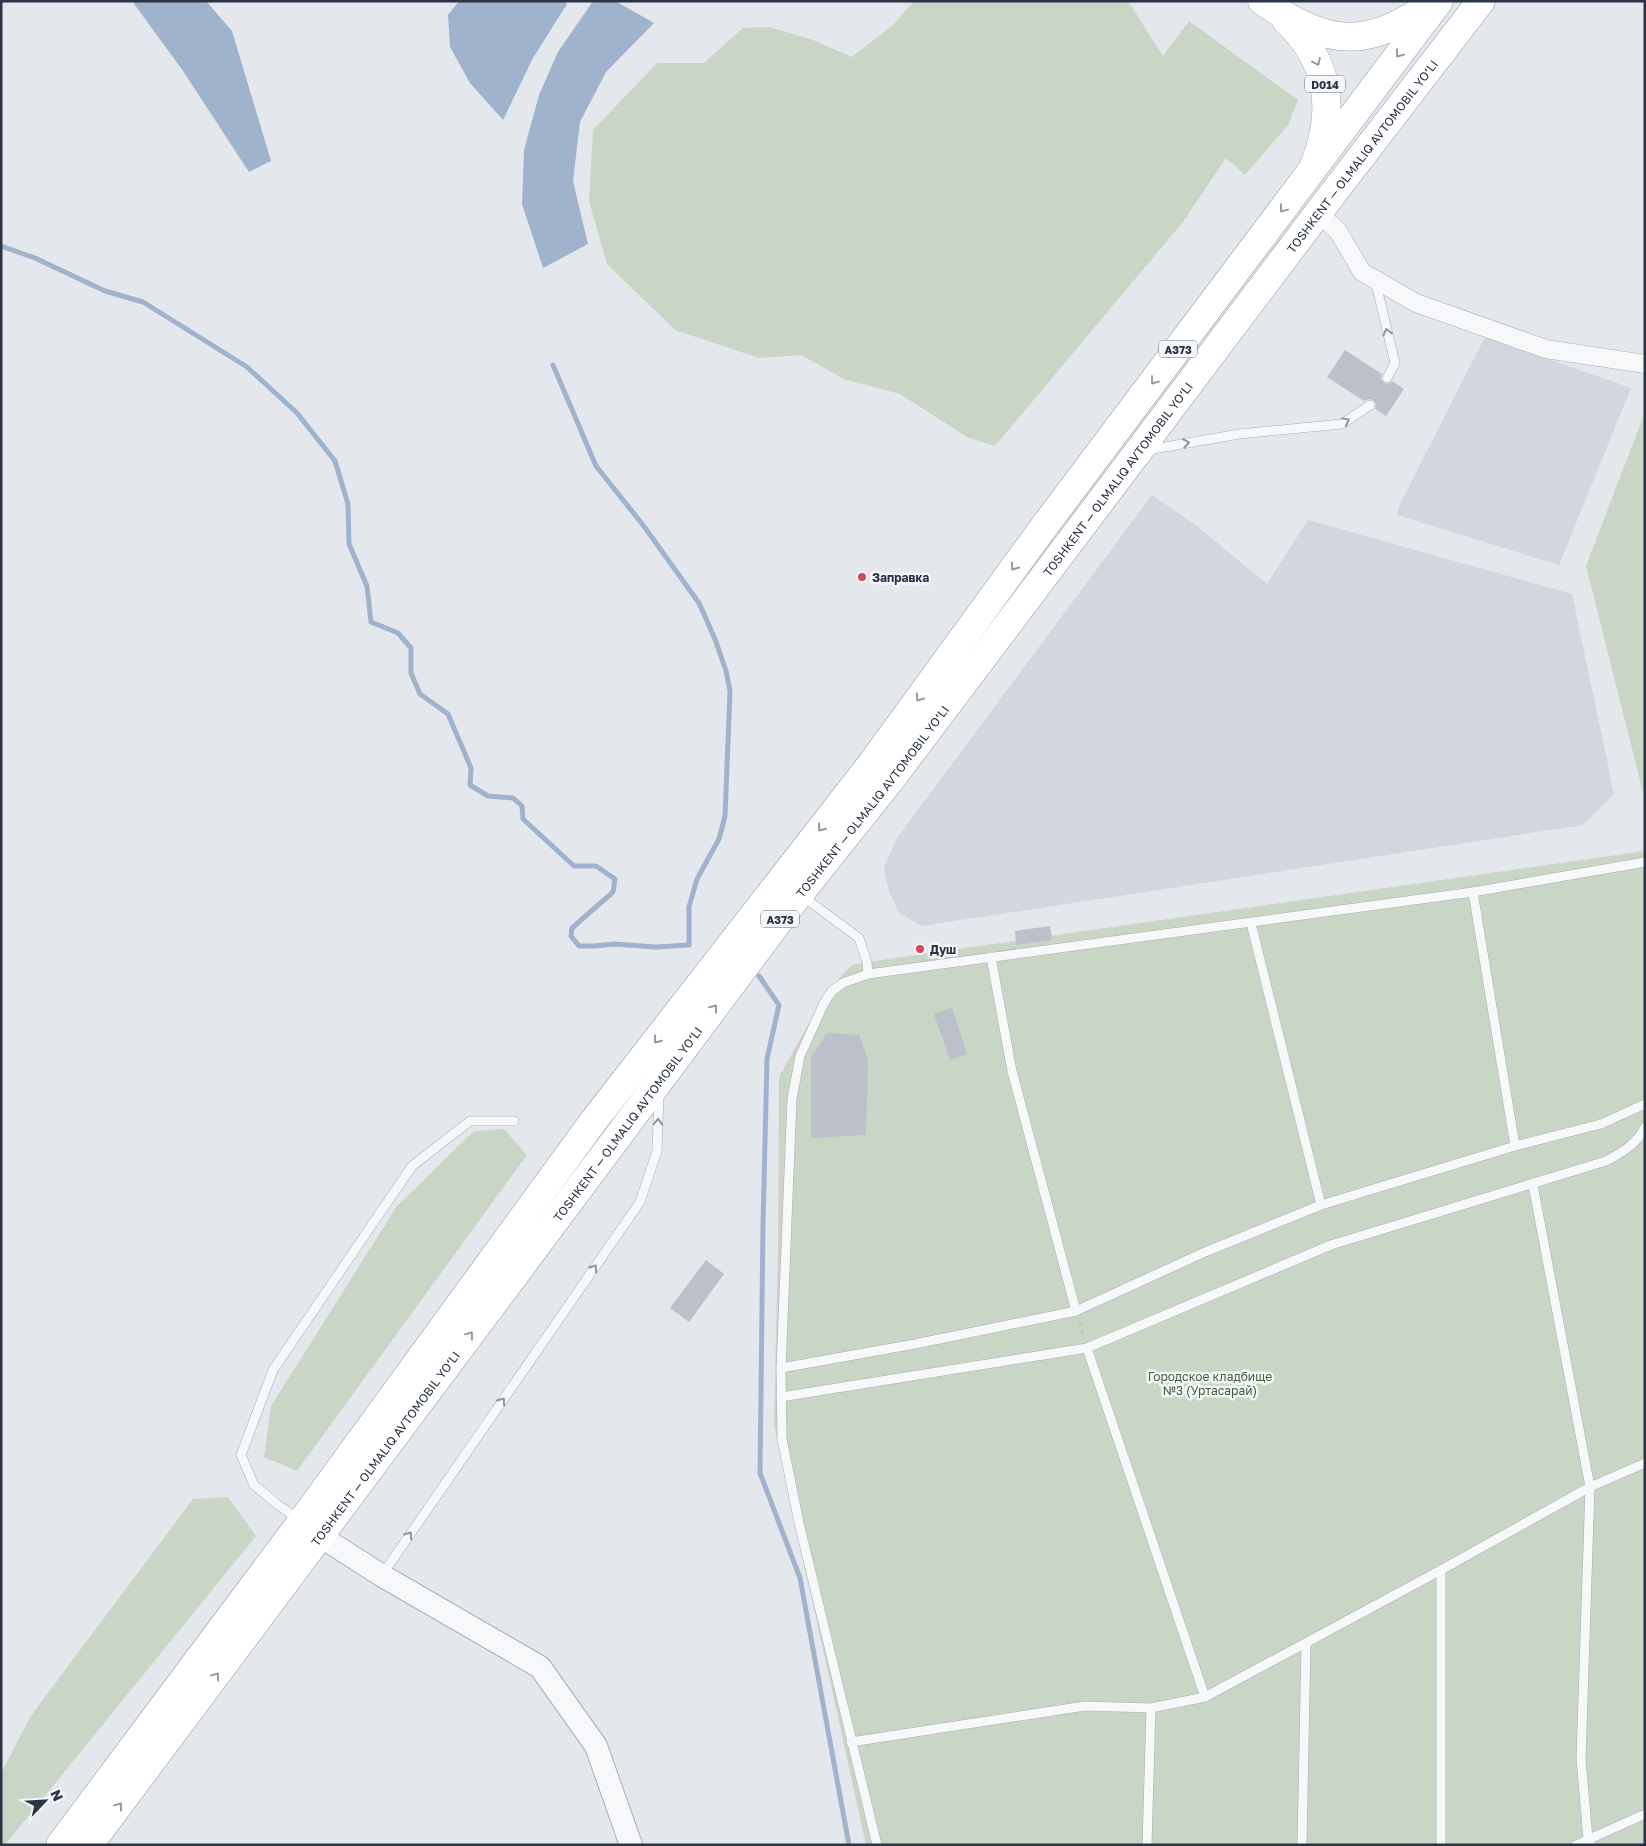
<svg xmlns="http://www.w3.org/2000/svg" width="1646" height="1846" font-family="'Golos Text',sans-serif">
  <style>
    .built { fill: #d2d6de }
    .green { fill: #c9d6c5 }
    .water { fill: #9fb4cc }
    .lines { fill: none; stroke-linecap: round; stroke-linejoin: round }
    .stream { stroke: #9fb4cc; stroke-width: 5 }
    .building { fill: #bbc0ca }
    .service-casing { stroke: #a9aeb7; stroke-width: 10 }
    .minor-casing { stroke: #a9aeb7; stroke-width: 19 }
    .tertiary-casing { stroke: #a9aeb7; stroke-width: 24 }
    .primary-casing { stroke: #a3abb8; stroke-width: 29 }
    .trunk-casing { stroke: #8b94a3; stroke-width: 29 }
    .path { stroke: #c2c5cb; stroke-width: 3; stroke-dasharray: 4 4; stroke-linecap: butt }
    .service { stroke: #f7f8fa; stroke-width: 9 }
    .minor { stroke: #f7f8fa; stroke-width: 18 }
    .tertiary { stroke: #f7f8fa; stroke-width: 22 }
    .primary { stroke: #fff; stroke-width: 28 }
    .trunk { stroke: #fff; stroke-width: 28 }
    .oneway { stroke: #959aa2 }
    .oneway2 { stroke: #9196a0 }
    .poi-dot { fill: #d1495b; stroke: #f4f6f9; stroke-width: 2 }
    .labels { text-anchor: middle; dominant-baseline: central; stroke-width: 5; stroke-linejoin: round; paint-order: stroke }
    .shield { fill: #f4f6f9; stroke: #676e7b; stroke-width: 1 }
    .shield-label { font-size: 11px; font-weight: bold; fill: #2b3445 }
    .street-label { font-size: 12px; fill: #2b3445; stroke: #f4f6f9 }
    .poi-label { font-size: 12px; font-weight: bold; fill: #2b3445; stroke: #f4f6f9; text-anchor: start }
    .park-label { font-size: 12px; fill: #3f6138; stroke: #f4f6f9 }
  </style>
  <rect width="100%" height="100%" fill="#e4e7ec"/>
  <g class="built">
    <polygon points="1485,337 1631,388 1559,565 1397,515 1400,504"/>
    <polygon points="1152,495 1197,526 1267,584 1308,520 1572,594 1614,794 1583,825 922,926 899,913 889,892 884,867 897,838"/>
  </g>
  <g class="green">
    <polygon points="914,1 1128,1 1163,56 1189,21 1298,100 1288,125 1245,175 1226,158 1183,222 995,446 967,437 900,394 844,379 801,355 759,358 675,330 607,264 589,201 593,130 657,63 704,63 743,28 769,27 813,40 852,57 893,25"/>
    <polygon points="1645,412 1645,800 1586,566"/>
    <polygon points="1645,851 1645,1845 866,1845 774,1426 778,1246 779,1077 819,1005 842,975 852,965 867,962"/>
    <polygon points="504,1129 527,1155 297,1471 264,1457 271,1406 397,1206 474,1131"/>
    <polygon points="228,1497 256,1536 5,1845 1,1845 1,1774 30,1717 193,1499"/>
  </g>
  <g class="water">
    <polygon points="132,1 206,1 232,31 271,161 249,172 183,71"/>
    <polygon points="459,1 564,1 567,4 533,58 503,120 470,83 450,47 448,15"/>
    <polygon points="593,1 615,1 654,23 606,72 580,122 573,181 588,244 543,268 522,204 524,150 539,95 558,52"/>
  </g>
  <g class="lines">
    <g class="stream">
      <polyline points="1,246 35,258 105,291 143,302 247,367 297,413 335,461 348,504 349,544 367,586 371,622 398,633 411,648 411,673 420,694 448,714 471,768 470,785 488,796 513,798 522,806 523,819 574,866 596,866 615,879 613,892 572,928 571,936 579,946 595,946 614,944 656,947 689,945 689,907 697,879 719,839 725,816 730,691 726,671 715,639 699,603 643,525 596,466 553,365"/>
      <polyline points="759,976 779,1005 767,1059 763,1224 760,1473 800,1578 849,1845"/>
    </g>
  </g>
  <g class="building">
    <polygon points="1345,350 1382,374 1381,379 1384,383 1388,384 1392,381 1404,389 1386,416 1375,409 1376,404 1373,400 1369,399 1364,401 1327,377"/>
    <polygon points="1050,926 1052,940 1016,945 1015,931"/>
    <polygon points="952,1008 967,1054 950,1060 934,1014"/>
    <polygon points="827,1033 859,1035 868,1060 866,1135 811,1138 811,1057"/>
    <polygon points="706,1260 724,1274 689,1322 670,1308"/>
  </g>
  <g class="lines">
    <defs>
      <g id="service">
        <polyline points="1375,280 1395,363 1387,378"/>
        <polyline points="1148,450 1239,434 1342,424 1370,405"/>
        <polyline points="1473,892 1515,1146"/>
        <polyline points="802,896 859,938 867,962 868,974"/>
        <polyline points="1251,923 1321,1205"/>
        <polyline points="991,957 1012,1071 1076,1311"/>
        <polyline points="1533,1185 1590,1487 1581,1759 1588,1839 1591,1845"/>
        <polyline points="1087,1348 1205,1697"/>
        <polyline points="781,1368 915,1344 1076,1311 1205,1252 1321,1205 1515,1146 1601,1124 1645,1104"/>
        <path d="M781,1397l306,-49 244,-103 275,-84c17,-9 31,-17 39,-34"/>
        <polyline points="300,1520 278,1505 254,1485 241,1455 273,1370 412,1166 470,1121 514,1121"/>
        <polyline points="382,1575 640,1202 657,1151 659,1094"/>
        <polyline points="851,1742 1085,1706 1151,1708 1205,1697 1441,1570 1590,1487 1645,1463"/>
        <polyline points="877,1845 799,1523 782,1439 781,1368 792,1099 800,1056 824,1003 832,991 843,983 868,974 1473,892 1645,862"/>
        <polyline points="1147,1845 1151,1708"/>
        <polyline points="1302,1845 1306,1643"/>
        <polyline points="1441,1845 1441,1570"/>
        <polyline points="1576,1845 1645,1814"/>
      </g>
      <polyline id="minor" points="1318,213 1338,231 1362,272 1416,303 1546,349 1645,364"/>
      <polyline id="tertiary" points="320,1536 381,1575 540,1667 596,1746 631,1845"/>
      <g id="primary">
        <path d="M1262,1c69,47 106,48 174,0"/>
        <path d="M1286,20c43,41 50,89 29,143"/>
      </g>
      <g id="trunk">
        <polyline points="60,1845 302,1521 592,1123 872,763 1043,528 1439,1"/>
        <path id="s1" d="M89,1845l701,-939 102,-128 426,-565 163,-212"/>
      </g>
    </defs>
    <use href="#service" class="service-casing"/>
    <use href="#minor" class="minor-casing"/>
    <use href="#tertiary" class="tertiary-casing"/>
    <use href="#primary" class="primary-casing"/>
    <use href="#trunk" class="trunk-casing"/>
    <polyline class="path" points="1080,1322 1084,1338"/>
    <use href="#service" class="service"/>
    <use href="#minor" class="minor"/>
    <use href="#tertiary" class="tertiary"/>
    <use href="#primary" class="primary"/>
    <use href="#trunk" class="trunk"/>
  </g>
  <defs><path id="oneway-chevron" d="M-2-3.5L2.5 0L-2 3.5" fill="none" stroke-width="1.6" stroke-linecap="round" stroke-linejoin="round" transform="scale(1.25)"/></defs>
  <g class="oneway">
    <use href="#oneway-chevron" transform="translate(1399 54) rotate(127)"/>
    <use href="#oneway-chevron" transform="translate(1317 62) rotate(65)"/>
    <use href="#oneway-chevron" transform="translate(1283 209) rotate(127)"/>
    <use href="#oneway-chevron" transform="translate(1154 381) rotate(127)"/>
    <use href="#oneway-chevron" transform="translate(1014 567) rotate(126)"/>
    <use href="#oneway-chevron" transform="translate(919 698) rotate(126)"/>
    <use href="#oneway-chevron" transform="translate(821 828) rotate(128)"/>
    <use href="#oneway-chevron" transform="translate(714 1008) rotate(-53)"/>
    <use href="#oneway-chevron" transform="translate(657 1040) rotate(128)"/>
    <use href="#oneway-chevron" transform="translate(470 1335) rotate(-53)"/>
    <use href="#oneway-chevron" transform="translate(216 1676) rotate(-53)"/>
    <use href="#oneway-chevron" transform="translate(119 1806) rotate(-53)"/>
  </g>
  <g class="oneway2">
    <use href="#oneway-chevron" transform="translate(1387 332) rotate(-104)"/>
    <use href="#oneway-chevron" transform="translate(1346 421) rotate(-29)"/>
    <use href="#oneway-chevron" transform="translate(1186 443) rotate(-10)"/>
    <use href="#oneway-chevron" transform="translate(658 1122) rotate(-88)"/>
    <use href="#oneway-chevron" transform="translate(594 1268) rotate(-55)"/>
    <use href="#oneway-chevron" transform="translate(502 1401) rotate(-55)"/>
    <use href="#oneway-chevron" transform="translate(409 1535) rotate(-55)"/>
  </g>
  <g class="poi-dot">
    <circle cx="862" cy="577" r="5"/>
    <circle cx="920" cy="949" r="5"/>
  </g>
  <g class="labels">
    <g class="shield">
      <rect x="1305" y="75.5" width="40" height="17" rx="4"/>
      <rect x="1159" y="340.5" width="38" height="17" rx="4"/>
      <rect x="761" y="910.5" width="38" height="17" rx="4"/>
    </g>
    <g class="shield-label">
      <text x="1325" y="84">D014</text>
      <text x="1178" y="349">A373</text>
      <text x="780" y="919">A373</text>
    </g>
    <g class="street-label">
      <text stroke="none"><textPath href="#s1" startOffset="2115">TOSHKENT — OLMALIQ AVTOMOBIL YO‘LI</textPath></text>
      <text stroke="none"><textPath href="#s1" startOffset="1710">TOSHKENT — OLMALIQ AVTOMOBIL YO‘LI</textPath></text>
      <text stroke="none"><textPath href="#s1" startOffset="1305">TOSHKENT — OLMALIQ AVTOMOBIL YO‘LI</textPath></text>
      <text stroke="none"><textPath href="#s1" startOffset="900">TOSHKENT — OLMALIQ AVTOMOBIL YO‘LI</textPath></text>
      <text stroke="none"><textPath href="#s1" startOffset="495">TOSHKENT — OLMALIQ AVTOMOBIL YO‘LI</textPath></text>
    </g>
    <g class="poi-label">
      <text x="872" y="577">Заправка</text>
      <text x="930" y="949">Душ</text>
    </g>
    <g class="park-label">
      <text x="1210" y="1376">Городское кладбище<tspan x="1210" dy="14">№3 (Уртасарай)</tspan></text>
    </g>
  </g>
  <rect width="1646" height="1846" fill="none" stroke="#2b3445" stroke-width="5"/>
  <g transform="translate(45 1801) rotate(65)" stroke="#f4f6f9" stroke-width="4" paint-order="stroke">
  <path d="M0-4L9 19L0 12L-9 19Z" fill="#2b3445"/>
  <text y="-8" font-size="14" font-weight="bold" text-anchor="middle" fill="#2b3445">N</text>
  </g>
</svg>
